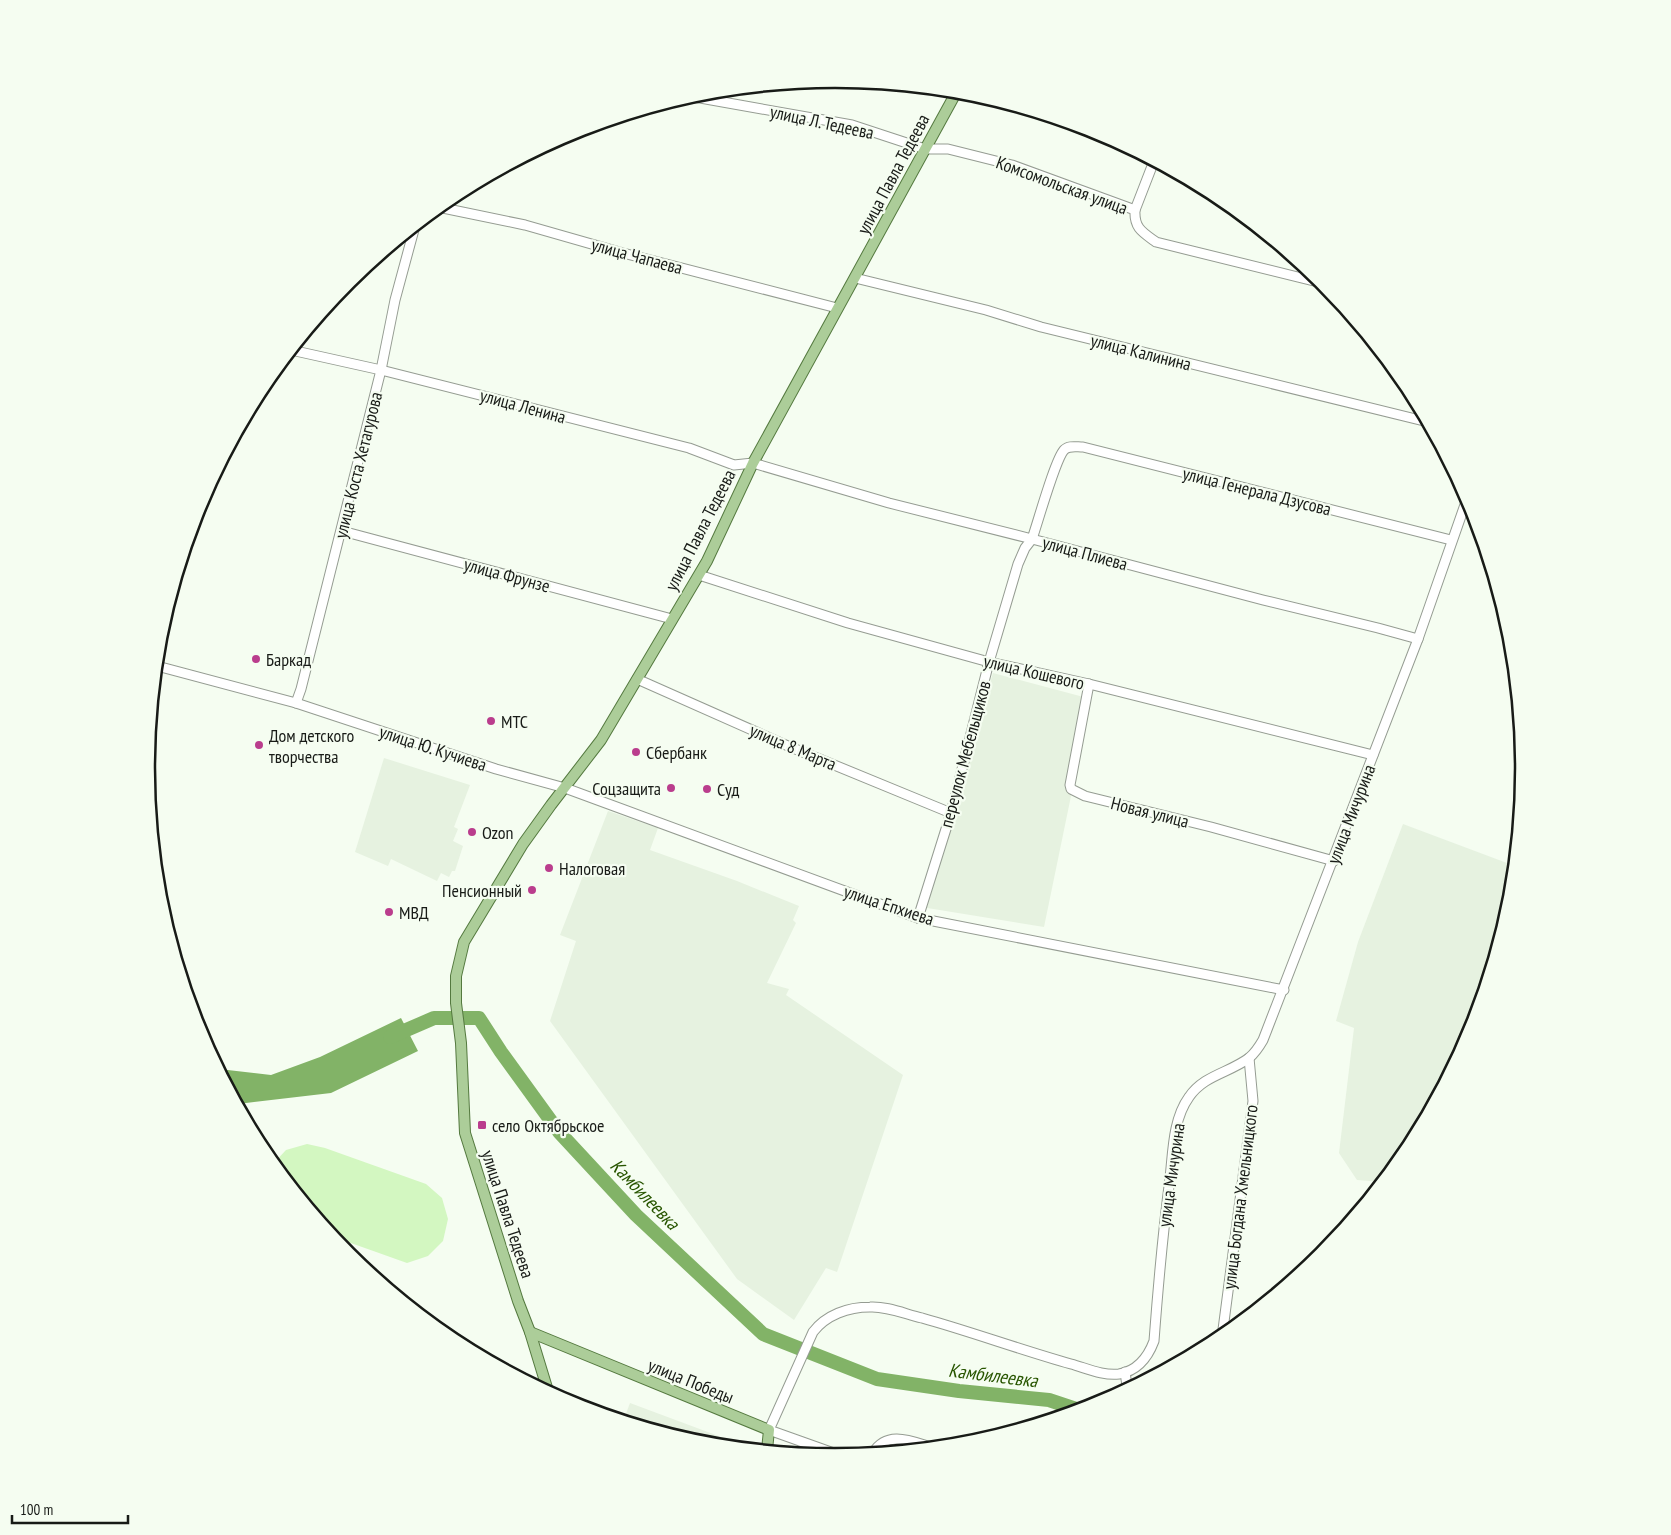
<svg xmlns="http://www.w3.org/2000/svg" width="1671" height="1535" font-family="'PT Sans Narrow',sans-serif">
  <style>
    .built { fill: #e6f2e0 }
    .green { fill: #d3f7c1 }
    .water { fill: #82b367 }
    .lines { fill: none; stroke-linecap: round; stroke-linejoin: round }
    .river { stroke: #82b367; stroke-width: 14 }
    .minor-casing { stroke: #959c92; stroke-width: 11 }
    .major-casing { stroke: #54793f; stroke-width: 12 }
    .minor { stroke: #fff; stroke-width: 9 }
    .major { stroke: #accd99; stroke-width: 10 }
    .poi-dot { fill: #ba3d8d; stroke: #f5fdf1; stroke-width: 2 }
    .labels { text-anchor: middle; dominant-baseline: central; stroke-width: 4.5; stroke-linejoin: round; paint-order: stroke }
    .street-label { font-size: 18px; fill: #181b17; stroke: #f5fdf1 }
    .poi-label { font-size: 18px; fill: #181b17; stroke: #f5fdf1; text-anchor: start }
    .water-label { font-size: 19px; font-style: italic; fill: #285500; stroke: #f5fdf1 }
    .rim { fill: none; stroke: #181b17; stroke-width: 2.5 }
  </style>
  <rect width="100%" height="100%" fill="#f5fdf1"/>
  <g class="built">
    <polygon points="993,673 1091,699 1044,927 921,907"/>
    <polygon points="384,758 470,785 454,827 458,829 453,841 463,846 455,871 452,871 449,877 441,873 437,881 391,859 388,866 355,852"/>
    <polygon points="608,811 658,828 650,850 737,881 799,906 793,920 796,923 767,983 789,989 786,995 903,1075 837,1272 826,1268 794,1320 737,1279 550,1021 576,941 560,935"/>
    <polygon points="1403,824 1515,866 1511,902 1472,1031 1408,1150 1382,1182 1357,1180 1339,1153 1354,1028 1336,1021 1358,942"/>
    <polygon points="630,1403 740,1444 739,1447 701,1443 624,1419"/>
  </g>
  <polygon class="green" points="307,1144 325,1148 426,1184 442,1198 448,1219 443,1241 428,1256 407,1263 334,1237 274,1163 286,1150"/>
  <polygon class="water" points="401,1018 418,1051 331,1093 238,1104 219,1069 271,1075 320,1057"/>
  <g class="lines">
    <polyline class="river" points="390,1037 434,1018 479,1018 501,1052 559,1132 636,1215 763,1334 877,1379 959,1391 1049,1400 1079,1410"/>
    <defs>
      <g id="minor">
        <path d="M689,96l163,29 73,24h23l64,16 123,45c-1,18 7,22 21,32l170,42"/>
        <polyline points="438,207 525,225 623,253 837,308"/>
        <polyline points="1135,210 1154,161"/>
        <polyline points="855,278 986,310 1041,327 1428,422"/>
        <polyline points="291,350 381,370 689,448 734,465 753,463 889,503 1032,539 1263,600 1378,628 1418,639"/>
        <polyline points="342,531 672,619"/>
        <polyline points="699,575 848,623 989,662 1089,684 1373,755"/>
        <polyline points="157,666 296,703 496,769 565,788 918,918 1284,990"/>
        <polyline points="637,679 788,746 951,813"/>
        <polyline points="1089,684 1070,785 1071,789 1085,796 1211,827 1334,861"/>
        <polyline points="296,703 301,689 381,370 395,300 415,226"/>
        <path d="M918,918l33,-105 38,-151 29,-98 7,-16 7,-9c6,-17 23,-79 32,-89 5,-5 12,-3 19,-3l368,93"/>
        <polyline points="1222,1337 1253,1101 1249,1058"/>
        <polyline points="1125,1372 1127,1386 1129,1388"/>
        <path d="M873,1453c14,-23 38,-12 58,-6"/>
        <path d="M842,1456l-73,-26 44,-98c13,-17 35,-25 57,-25 17,-1 35,7 52,11 50,14 99,32 149,46 15,4 32,12 48,10 18,-3 29,-17 35,-33 4,-54 9,-109 16,-163 3,-27 3,-59 19,-81 15,-22 40,-24 60,-39 6,-5 10,-11 14,-18l155,-401 50,-143"/>
      </g>
      <g id="major">
        <polyline points="530,1332 769,1430 767,1450"/>
        <polyline points="548,1391 530,1332 518,1301 465,1133 461,1043 456,1003 456,976 464,942 523,844 551,805 601,740 707,561 753,463 957,91"/>
      </g>
    </defs>
    <use href="#minor" class="minor-casing"/>
    <use href="#major" class="major-casing"/>
    <use href="#minor" class="minor"/>
    <use href="#major" class="major"/>
  </g>
  <g class="poi-dot">
    <circle cx="256" cy="659" r="5"/>
    <circle cx="491" cy="721" r="5"/>
    <circle cx="259" cy="745" r="5"/>
    <circle cx="636" cy="752" r="5"/>
    <circle cx="671" cy="788" r="5"/>
    <circle cx="707" cy="789" r="5"/>
    <circle cx="472" cy="832" r="5"/>
    <circle cx="549" cy="868" r="5"/>
    <circle cx="532" cy="890" r="5"/>
    <circle cx="389" cy="912" r="5"/>
    <rect x="477" y="1120" width="10" height="10" rx="2.5"/>
  </g>
  <g class="labels">
    <g class="street-label">
      <text transform="translate(822 122) rotate(12)">улица Л. Тедеева</text>
      <text transform="translate(893 174) rotate(-62)">улица Павла Тедеева</text>
      <text transform="translate(1062 185) rotate(20)">Комсомольская улица</text>
      <text transform="translate(637 256) rotate(15)">улица Чапаева</text>
      <text transform="translate(1141 352) rotate(14)">улица Калинина</text>
      <text transform="translate(523 406) rotate(15)">улица Ленина</text>
      <text transform="translate(358 465) rotate(-76)">улица Коста Хетагурова</text>
      <text transform="translate(1257 491) rotate(14)">улица Генерала Дзусова</text>
      <text transform="translate(700 530) rotate(-63)">улица Павла Тедеева</text>
      <text transform="translate(1085 553) rotate(15)">улица Плиева</text>
      <text transform="translate(507 575) rotate(15)">улица Фрунзе</text>
      <text transform="translate(1034 672) rotate(13)">улица Кошевого</text>
      <text transform="translate(793 747) rotate(23)">улица 8 Марта</text>
      <text transform="translate(433 748) rotate(18)">улица Ю. Кучиева</text>
      <text transform="translate(965 754) rotate(-75)">переулок Мебельщиков</text>
      <text transform="translate(1150 812) rotate(14)">Новая улица</text>
      <text transform="translate(1351 814) rotate(-69)">улица Мичурина</text>
      <text transform="translate(889 905) rotate(18)">улица Епхиева</text>
      <text transform="translate(1171 1175) rotate(-82)">улица Мичурина</text>
      <text transform="translate(1240 1197) rotate(-83)">улица Богдана Хмельницкого</text>
      <text transform="translate(508 1214) rotate(72)">улица Павла Тедеева</text>
      <text transform="translate(691 1381) rotate(22)">улица Победы</text>
    </g>
    <g class="poi-label">
      <text x="266" y="659">Баркад</text>
      <text x="501" y="721">МТС</text>
      <text x="269" y="735">Дом детского<tspan x="269" dy="21">творчества</tspan></text>
      <text x="646" y="752">Сбербанк</text>
      <text x="661" y="788" text-anchor="end">Соцзащита</text>
      <text x="717" y="789">Суд</text>
      <text x="482" y="832">Ozon</text>
      <text x="559" y="868">Налоговая</text>
      <text x="522" y="890" text-anchor="end">Пенсионный</text>
      <text x="399" y="912">МВД</text>
      <text x="492" y="1125">село Октябрьское</text>
    </g>
    <g class="water-label">
      <text transform="translate(645 1194) rotate(46)">Камбилеевка</text>
      <text transform="translate(993 1375) rotate(7)">Камбилеевка</text>
    </g>
  </g>
  <path d="M0 0H1671V1535H0ZM155 768a680 680 0 1 1 1360 0a680 680 0 1 1-1360 0Z" fill="#f5fdf1" fill-rule="evenodd"/>
  <path class="rim" d="M155 768a680 680 0 1 1 1360 0a680 680 0 1 1-1360 0Z"/>
  <path d="M12 1515v8h116v-8" fill="none" stroke="#181b17" stroke-width="2.5"/>
  <text x="20" y="1515" font-size="15" fill="#181b17" stroke="#f5fdf1" stroke-width="4" paint-order="stroke">100 m</text>
</svg>
